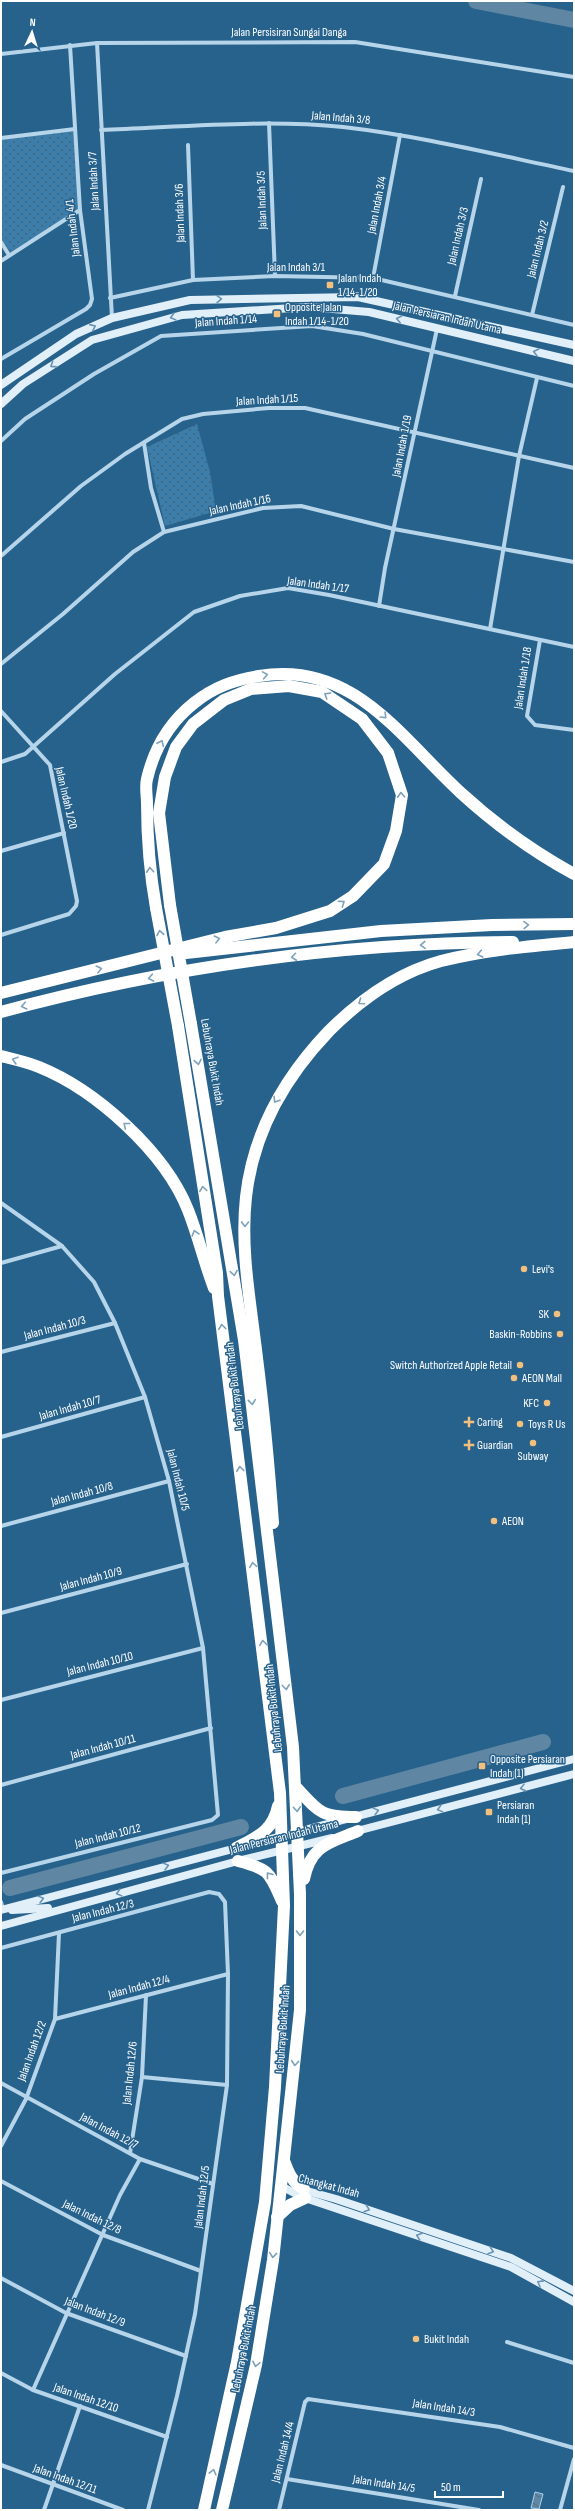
<svg xmlns="http://www.w3.org/2000/svg" width="575" height="2511" font-family="'Sofia Sans Condensed',sans-serif">
  <style>
    .park { fill: url(#park-dots) }
    .water { fill: url(#water-waves); stroke: #abd2eb }
    .lines { fill: none; stroke-linecap: round; stroke-linejoin: round }
    .river { stroke: #5f87a3; stroke-width: 16 }
    .street { stroke: #b6d5ea; stroke-width: 4 }
    .secondary { stroke: #e1eff9; stroke-width: 8 }
    .highway { stroke: #fff; stroke-width: 12 }
    .highway-bridge { stroke: #fff; stroke-width: 12 }
    .oneway { stroke: #6893b2 }
    .oneway2 { stroke: #7da1ba }
    .poi-dot { fill: #f2bf7c; stroke: #27628c; stroke-width: 1.5 }
    .labels { text-anchor: middle; dominant-baseline: central; stroke-width: 3; stroke-linejoin: round; paint-order: stroke }
    .street-label { font-size: 12px; fill: #fff; stroke: #27628c }
    .poi-label { font-size: 12px; fill: #fff; stroke: #27628c; text-anchor: start }
  </style>
  <defs>
    <pattern id="park-dots" width="8" height="8" patternUnits="userSpaceOnUse"><rect width="8" height="8" fill="#3c7da9"/><path d="M2 2h.1M6 6h.1" fill="none" stroke="#44647a" stroke-width="1.8" stroke-linecap="round"/></pattern>
    <pattern id="water-waves" width="16" height="10" patternUnits="userSpaceOnUse"><rect width="16" height="10" fill="#5f87a3"/><path d="M0 5q4-4 8 0t8 0" fill="none" stroke="#576f80"/></pattern>
  </defs>
  <rect width="100%" height="100%" fill="#27628c"/>
  <g class="park">
    <polygon points="73,130 80,210 10,252 1,238 1,140"/>
    <polygon points="197,424 210,472 216,511 165,526 147,447"/>
  </g>
  <polygon class="water" points="535,2492 543,2494 539,2509 531,2508"/>
  <g class="lines">
    <g class="river">
      <polyline points="476,1 574,20"/>
      <polyline points="343,1796 543,1742"/>
      <polyline points="10,1888 241,1827"/>
    </g>
    <g class="street">
      <polyline points="97,43 112,318"/>
      <polyline points="1,54 97,43 355,42 574,77"/>
      <polyline points="269,123 275,276"/>
      <path d="M101,130c81,-3 162,-11 242,-3 78,9 154,28 231,44"/>
      <polyline points="1,138 75,129"/>
      <polyline points="188,145 193,280"/>
      <polyline points="1,242 9,255"/>
      <polyline points="1,261 80,210"/>
      <polyline points="373,278 400,135"/>
      <polyline points="455,296 481,179"/>
      <polyline points="110,298 193,280 275,276 373,278 574,325"/>
      <polyline points="532,315 563,187"/>
      <polyline points="1,359 86,309 90,305 92,299 80,210 70,45"/>
      <polyline points="1,441 25,419 94,374 161,336 312,326 363,334 574,386"/>
      <polyline points="144,443 151,488 164,532"/>
      <polyline points="1,556 81,486 125,454 182,419 203,414 269,408 305,408 574,468"/>
      <polyline points="379,606 385,568 437,329"/>
      <polyline points="490,629 519,456 537,378"/>
      <polyline points="540,640 527,716 535,725 574,730"/>
      <polyline points="1,664 63,614 133,552 164,532 263,508 301,506 394,529 574,562"/>
      <polyline points="1,711 50,765 77,901 76,906 69,914 1,935"/>
      <polyline points="1,762 25,754 115,674 194,612 240,596 288,588 329,595 574,647"/>
      <polyline points="1,851 64,833"/>
      <polyline points="1,1203 62,1246 94,1282 115,1323 145,1397 169,1481 203,1648 218,1815 212,1820 1,1873"/>
      <polyline points="1,1263 62,1246"/>
      <polyline points="1,1352 115,1323"/>
      <polyline points="1,1437 145,1397"/>
      <polyline points="1,1526 169,1481"/>
      <polyline points="1,1613 187,1564"/>
      <polyline points="1,1700 203,1648"/>
      <polyline points="1,1785 211,1728"/>
      <polyline points="1,1902 3,1909"/>
      <polyline points="1,1948 209,1892 219,1894 225,1902 228,1974 227,2085 195,2314 177,2396 148,2510"/>
      <polyline points="55,2019 228,1974"/>
      <polyline points="142,2077 227,2085"/>
      <polyline points="1,2083 140,2159 213,2184"/>
      <polyline points="1,2146 26,2099 55,2019 59,1933"/>
      <polyline points="130,2153 142,2077 146,1995"/>
      <polyline points="1,2181 103,2235 201,2271"/>
      <polyline points="1,2278 66,2313 186,2356"/>
      <polyline points="507,2342 574,2363"/>
      <polyline points="1,2373 33,2390 167,2437"/>
      <polyline points="33,2390 120,2195 140,2159"/>
      <polyline points="1,2465 123,2510"/>
      <polyline points="287,2479 479,2510"/>
      <polyline points="44,2510 80,2406"/>
      <polyline points="279,2510 305,2402 308,2399 500,2427 574,2448"/>
      <polyline points="560,2510 574,2459"/>
    </g>
    <g class="secondary">
      <polyline points="1,385 76,334 112,318 190,300 358,297 574,345"/>
      <polyline points="1,404 23,384 92,340 182,315 309,307 369,312 574,361"/>
      <polyline points="353,1832 574,1774"/>
      <polyline points="1,1910 574,1759"/>
      <polyline points="12,1910 48,1908"/>
      <polyline points="1,1926 238,1861 332,1838"/>
      <polyline points="281,2186 302,2197 511,2267 574,2302"/>
      <polyline points="300,2189 336,2199 511,2258 574,2291"/>
    </g>
    <g class="highway">
      <path d="M156,908c-6,-34 -9,-70 -9,-105 0,-7 -2,-16 0,-24 7,-30 23,-57 47,-76 20,-16 40,-23 65,-27 94,-16 142,62 202,117 35,32 71,58 113,81"/>
      <polyline points="186,953 381,931 492,925 574,924"/>
      <polyline points="1,993 225,937 276,928 330,911 353,896 384,864 396,831 402,795 388,753 362,719 322,692 289,686 251,689 224,700 193,724 176,747 165,777 159,813 170,905"/>
      <path d="M1,1012c166,-45 340,-69 512,-70"/>
      <polyline points="191,1024 244,1340 293,1747 300,1894 300,2010 273,2260 256,2365 222,2510"/>
      <polyline points="178,1026 217,1273 218,1296 280,1793 284,1906 275,2087 265,2202 237,2362 204,2510"/>
      <path d="M1,1056c12,3 26,6 38,11 57,23 126,85 149,143 10,25 16,52 26,78"/>
      <path d="M273,1523c-4,-55 -9,-110 -16,-165 -6,-53 -17,-108 -11,-161 7,-64 39,-120 83,-166 32,-32 68,-58 112,-70 44,-11 89,-15 133,-19"/>
      <path d="M295,1786c24,26 25,31 61,31"/>
      <path d="M236,1848c21,-11 37,-17 42,-42"/>
      <path d="M238,1861c32,8 31,11 44,40"/>
      <path d="M304,1879c7,-34 25,-36 54,-48"/>
      <path d="M285,2163c4,11 8,20 19,26"/>
      <polyline points="277,2217 290,2205 305,2198"/>
    </g>
    <g class="highway-bridge">
      <polyline points="170,905 191,1024"/>
      <polyline points="156,908 178,1026"/>
    </g>
  </g>
  <defs><path id="oneway-chevron" d="M-2-3.5L2.5 0L-2 3.5" fill="none" stroke-width="1.6" stroke-linecap="round" stroke-linejoin="round"/></defs>
  <g class="oneway">
    <use href="#oneway-chevron" transform="translate(219 299) rotate(-1)"/>
    <use href="#oneway-chevron" transform="translate(173 317) rotate(165)"/>
    <use href="#oneway-chevron" transform="translate(399 319) rotate(-167)"/>
    <use href="#oneway-chevron" transform="translate(93 327) rotate(-24)"/>
    <use href="#oneway-chevron" transform="translate(536 352) rotate(-166)"/>
    <use href="#oneway-chevron" transform="translate(53 365) rotate(147)"/>
    <use href="#oneway-chevron" transform="translate(523 1788) rotate(166)"/>
    <use href="#oneway-chevron" transform="translate(440 1809) rotate(165)"/>
    <use href="#oneway-chevron" transform="translate(376 1811) rotate(-15)"/>
    <use href="#oneway-chevron" transform="translate(166 1866) rotate(-15)"/>
    <use href="#oneway-chevron" transform="translate(119 1893) rotate(165)"/>
    <use href="#oneway-chevron" transform="translate(41 1899) rotate(-15)"/>
    <use href="#oneway-chevron" transform="translate(367 2209) rotate(19)"/>
    <use href="#oneway-chevron" transform="translate(419 2236) rotate(-161)"/>
    <use href="#oneway-chevron" transform="translate(491 2251) rotate(19)"/>
    <use href="#oneway-chevron" transform="translate(540 2283) rotate(-151)"/>
  </g>
  <g class="oneway2">
    <use href="#oneway-chevron" transform="translate(265 675) rotate(-10)"/>
    <use href="#oneway-chevron" transform="translate(327 695) rotate(-148)"/>
    <use href="#oneway-chevron" transform="translate(384 716) rotate(45)"/>
    <use href="#oneway-chevron" transform="translate(161 743) rotate(-65)"/>
    <use href="#oneway-chevron" transform="translate(401 795) rotate(-93)"/>
    <use href="#oneway-chevron" transform="translate(150 870) rotate(-94)"/>
    <use href="#oneway-chevron" transform="translate(342 903) rotate(-34)"/>
    <use href="#oneway-chevron" transform="translate(526 925) rotate(-1)"/>
    <use href="#oneway-chevron" transform="translate(160 933) rotate(-100)"/>
    <use href="#oneway-chevron" transform="translate(217 939) rotate(-14)"/>
    <use href="#oneway-chevron" transform="translate(423 945) rotate(178)"/>
    <use href="#oneway-chevron" transform="translate(480 954) rotate(169)"/>
    <use href="#oneway-chevron" transform="translate(294 957) rotate(173)"/>
    <use href="#oneway-chevron" transform="translate(99 969) rotate(-14)"/>
    <use href="#oneway-chevron" transform="translate(151 978) rotate(169)"/>
    <use href="#oneway-chevron" transform="translate(361 1002) rotate(145)"/>
    <use href="#oneway-chevron" transform="translate(24 1006) rotate(167)"/>
    <use href="#oneway-chevron" transform="translate(15 1060) rotate(-164)"/>
    <use href="#oneway-chevron" transform="translate(198 1062) rotate(80)"/>
    <use href="#oneway-chevron" transform="translate(276 1100) rotate(122)"/>
    <use href="#oneway-chevron" transform="translate(126 1125) rotate(-141)"/>
    <use href="#oneway-chevron" transform="translate(203 1189) rotate(-98)"/>
    <use href="#oneway-chevron" transform="translate(245 1224) rotate(91)"/>
    <use href="#oneway-chevron" transform="translate(195 1233) rotate(-106)"/>
    <use href="#oneway-chevron" transform="translate(234 1273) rotate(81)"/>
    <use href="#oneway-chevron" transform="translate(222 1327) rotate(-97)"/>
    <use href="#oneway-chevron" transform="translate(252 1402) rotate(84)"/>
    <use href="#oneway-chevron" transform="translate(240 1469) rotate(-97)"/>
    <use href="#oneway-chevron" transform="translate(253 1565) rotate(-98)"/>
    <use href="#oneway-chevron" transform="translate(263 1643) rotate(-97)"/>
    <use href="#oneway-chevron" transform="translate(286 1687) rotate(83)"/>
    <use href="#oneway-chevron" transform="translate(297 1809) rotate(86)"/>
    <use href="#oneway-chevron" transform="translate(269 1875) rotate(-127)"/>
    <use href="#oneway-chevron" transform="translate(300 1933) rotate(90)"/>
    <use href="#oneway-chevron" transform="translate(295 2063) rotate(95)"/>
    <use href="#oneway-chevron" transform="translate(273 2255) rotate(96)"/>
    <use href="#oneway-chevron" transform="translate(256 2364) rotate(102)"/>
    <use href="#oneway-chevron" transform="translate(213 2472) rotate(-76)"/>
  </g>
  <g class="poi-dot">
    <rect x="326" y="281" width="8" height="8" rx="2"/>
    <rect x="273" y="310" width="8" height="8" rx="2"/>
    <circle cx="524" cy="1269" r="4"/>
    <circle cx="557" cy="1314" r="4"/>
    <circle cx="560" cy="1334" r="4"/>
    <circle cx="520" cy="1365" r="4"/>
    <circle cx="514" cy="1378" r="4"/>
    <circle cx="547" cy="1403" r="4"/>
    <path d="M467 1416h4v4h4v4h-4v4h-4v-4h-4v-4h4z"/>
    <circle cx="520" cy="1424" r="4"/>
    <circle cx="533" cy="1443" r="4"/>
    <path d="M467 1439h4v4h4v4h-4v4h-4v-4h-4v-4h4z"/>
    <circle cx="494" cy="1521" r="4"/>
    <rect x="478" y="1762" width="8" height="8" rx="2"/>
    <rect x="485" y="1808" width="8" height="8" rx="2"/>
    <circle cx="416" cy="2339" r="4"/>
  </g>
  <g class="labels">
    <g class="street-label">
      <text x="289" y="32">Jalan Persisiran Sungai Danga</text>
      <text transform="translate(341 118) rotate(5)">Jalan Indah 3/8</text>
      <text transform="translate(94 181) rotate(-93)">Jalan Indah 3/7</text>
      <text transform="translate(262 200) rotate(-92)">Jalan Indah 3/5</text>
      <text transform="translate(377 205) rotate(-79)">Jalan Indah 3/4</text>
      <text transform="translate(180 213) rotate(-92)">Jalan Indah 3/6</text>
      <text transform="translate(73 228) rotate(-97)">Jalan Indah 4/1</text>
      <text transform="translate(458 236) rotate(-77)">Jalan Indah 3/3</text>
      <text transform="translate(538 249) rotate(-76)">Jalan Indah 3/2</text>
      <text x="296" y="267">Jalan Indah 3/1</text>
      <text transform="translate(447 318) rotate(13)">Jalan Persiaran Indah Utama</text>
      <text transform="translate(226 321) rotate(-4)">Jalan Indah 1/14</text>
      <text transform="translate(267 400) rotate(-3)">Jalan Indah 1/15</text>
      <text transform="translate(402 446) rotate(-79)">Jalan Indah 1/19</text>
      <text transform="translate(240 505) rotate(-12)">Jalan Indah 1/16</text>
      <text transform="translate(318 585) rotate(8)">Jalan Indah 1/17</text>
      <text transform="translate(523 678) rotate(-81)">Jalan Indah 1/18</text>
      <text transform="translate(66 798) rotate(77)">Jalan Indah 1/20</text>
      <text transform="translate(212 1062) rotate(80)">Lebuhraya Bukit Indah</text>
      <text transform="translate(55 1328) rotate(-15)">Jalan Indah 10/3</text>
      <text transform="translate(235 1386) rotate(-97)">Lebuhraya Bukit Indah</text>
      <text transform="translate(70 1408) rotate(-16)">Jalan Indah 10/7</text>
      <text transform="translate(178 1480) rotate(76)">Jalan Indah 10/5</text>
      <text transform="translate(82 1494) rotate(-15)">Jalan Indah 10/8</text>
      <text transform="translate(91 1579) rotate(-15)">Jalan Indah 10/9</text>
      <text transform="translate(100 1664) rotate(-14)">Jalan Indah 10/10</text>
      <text transform="translate(274 1708) rotate(-96)">Lebuhraya Bukit Indah</text>
      <text transform="translate(103 1747) rotate(-15)">Jalan Indah 10/11</text>
      <text transform="translate(108 1836) rotate(-14)">Jalan Indah 10/12</text>
      <text transform="translate(284 1837) rotate(-14)">Jalan Persiaran Indah Utama</text>
      <text transform="translate(103 1911) rotate(-14)">Jalan Indah 12/3</text>
      <text transform="translate(139 1987) rotate(-15)">Jalan Indah 12/4</text>
      <text transform="translate(283 2029) rotate(-86)">Lebuhraya Bukit Indah</text>
      <text transform="translate(32 2051) rotate(-70)">Jalan Indah 12/2</text>
      <text transform="translate(130 2073) rotate(-84)">Jalan Indah 12/6</text>
      <text transform="translate(109 2131) rotate(28)">Jalan Indah 12/7</text>
      <text transform="translate(329 2186) rotate(15)">Changkat Indah</text>
      <text transform="translate(202 2197) rotate(-83)">Jalan Indah 12/5</text>
      <text transform="translate(92 2217) rotate(26)">Jalan Indah 12/8</text>
      <text transform="translate(95 2312) rotate(21)">Jalan Indah 12/9</text>
      <text transform="translate(244 2349) rotate(-79)">Lebuhraya Bukit Indah</text>
      <text transform="translate(86 2398) rotate(19)">Jalan Indah 12/10</text>
      <text transform="translate(444 2408) rotate(9)">Jalan Indah 14/3</text>
      <text transform="translate(283 2452) rotate(-76)">Jalan Indah 14/4</text>
      <text transform="translate(65 2479) rotate(20)">Jalan Indah 12/11</text>
      <text transform="translate(384 2484) rotate(9)">Jalan Indah 14/5</text>
    </g>
    <g class="poi-label">
      <text x="338" y="278">Jalan Indah<tspan x="338" dy="14">1/14-1/20</tspan></text>
      <text x="285" y="307">Opposite Jalan<tspan x="285" dy="14">Indah 1/14-1/20</tspan></text>
      <text x="532" y="1269">Levi's</text>
      <text x="549" y="1314" text-anchor="end">SK</text>
      <text x="552" y="1334" text-anchor="end">Baskin-Robbins</text>
      <text x="512" y="1365" text-anchor="end">Switch Authorized Apple Retail</text>
      <text x="522" y="1378">AEON Mall</text>
      <text x="539" y="1403" text-anchor="end">KFC</text>
      <text x="477" y="1422">Caring</text>
      <text x="528" y="1424">Toys R Us</text>
      <text x="477" y="1445">Guardian</text>
      <text x="533" y="1456" text-anchor="middle">Subway</text>
      <text x="502" y="1521">AEON</text>
      <text x="490" y="1759">Opposite Persiaran<tspan x="490" dy="14">Indah (1)</tspan></text>
      <text x="497" y="1805">Persiaran<tspan x="497" dy="14">Indah (1)</tspan></text>
      <text x="424" y="2339">Bukit Indah</text>
    </g>
  </g>
  <rect width="575" height="2511" fill="none" stroke="#ffffff" stroke-width="4"/>
  <g transform="translate(32 32) rotate(4)" stroke="#27628c" stroke-width="3" paint-order="stroke">
  <path d="M0-3L7 15L0 10L-7 15Z" fill="#ffffff"/>
  <text y="-6" font-size="11" font-weight="bold" text-anchor="middle" fill="#ffffff">N</text>
  </g>
  <path d="M435 2491v6h68v-6" fill="none" stroke="#ffffff" stroke-width="2"/>
  <text x="441" y="2491" font-size="12" fill="#ffffff" stroke="#27628c" stroke-width="3" paint-order="stroke">50 m</text>
</svg>
